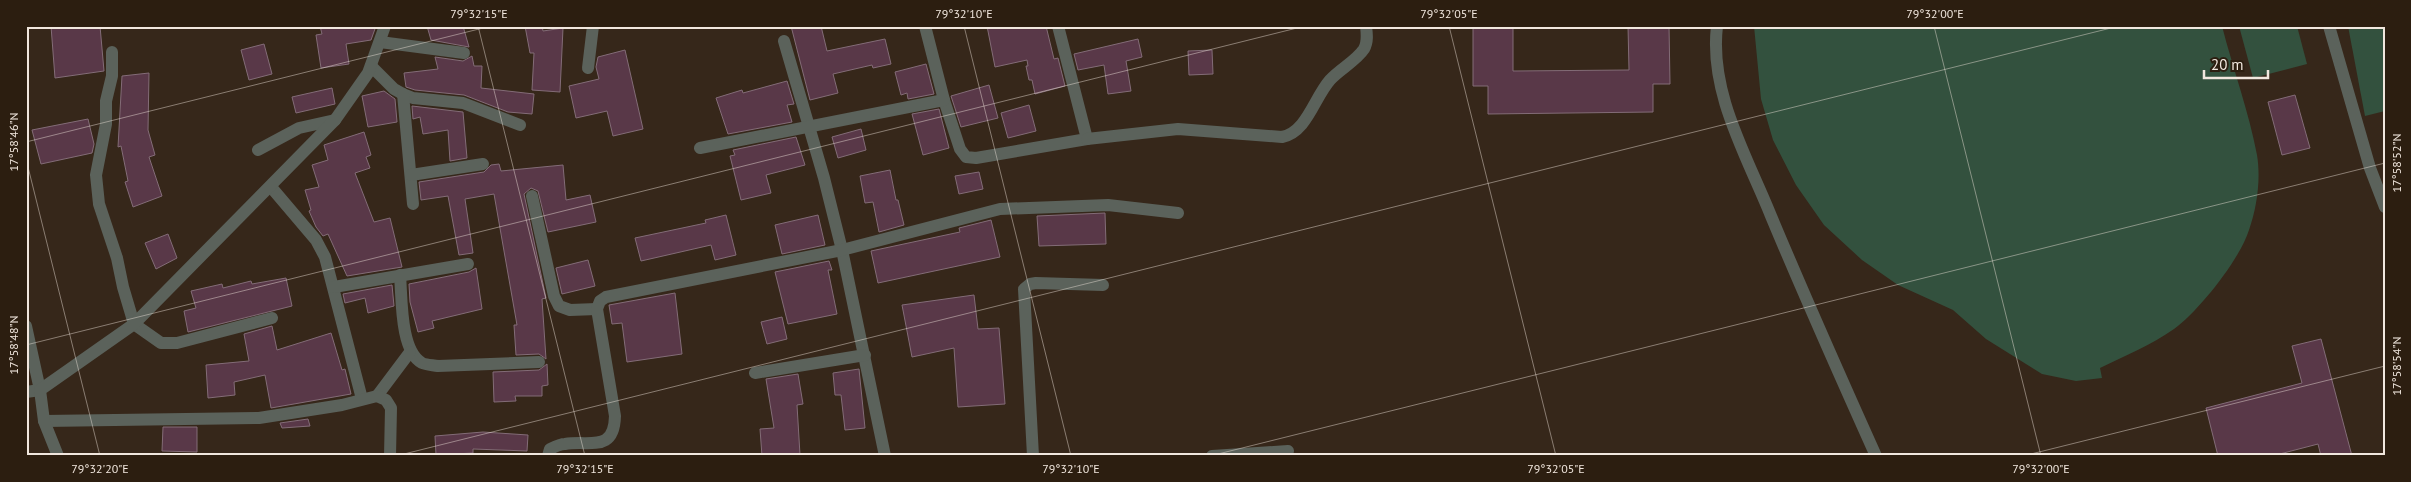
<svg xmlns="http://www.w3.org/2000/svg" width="2411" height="482" font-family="'PT Sans',sans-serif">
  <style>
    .green { fill: #33513e }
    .building { fill: #593848; stroke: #836c77 }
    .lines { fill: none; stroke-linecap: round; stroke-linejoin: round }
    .minor { stroke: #5b625b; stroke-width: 12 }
    .ticks { fill: none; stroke: #f1e7de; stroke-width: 1; stroke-opacity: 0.45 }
    .neatline { fill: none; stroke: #f1e7de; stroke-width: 2 }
    .ticks-label { font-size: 12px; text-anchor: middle; fill: #f1e7de }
  </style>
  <rect width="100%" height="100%" fill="#36271a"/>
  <g class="green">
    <path d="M1754,26h468c11,43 27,86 35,129 4,24 0,52 -8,75 -9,29 -50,81 -75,99 -23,16 -49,27 -74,39l2,10 -26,3 -34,-7 -56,-35 -33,-29 -55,-25 -36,-25 -38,-35 -28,-40 -23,-45 -12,-41z"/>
    <polygon points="2239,26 2297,26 2307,64 2253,78"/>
    <polygon points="2348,26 2385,26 2385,111 2365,116"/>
  </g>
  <g class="building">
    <polygon points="51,26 100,26 104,71 55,78"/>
    <polygon points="320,26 376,26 371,40 346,44 349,64 321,68 316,35 322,34"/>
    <polygon points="427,26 463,26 469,47 431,40"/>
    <polygon points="525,26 542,26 543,31 563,28 560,92 532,90 534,53 530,53"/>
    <polygon points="791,26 821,26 827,51 885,39 891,64 873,68 872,65 833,74 838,93 810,100"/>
    <polygon points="987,26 1046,26 1054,59 1058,58 1065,86 1035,94 1032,80 1029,80 1026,66 1028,66 1027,60 995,67"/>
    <polygon points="1473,26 1513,26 1513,71 1629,70 1628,26 1669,26 1670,84 1653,84 1653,112 1488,114 1488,86 1473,86"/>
    <polygon points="1138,39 1142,57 1126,61 1131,91 1108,94 1104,65 1078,70 1074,54"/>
    <polygon points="264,44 272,74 249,80 241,50"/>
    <polygon points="625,50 643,129 613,136 607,111 576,118 569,86 599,79 596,67 598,57"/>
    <polygon points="1212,50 1213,74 1189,75 1188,51"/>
    <polygon points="472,56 474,66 482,66 481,88 534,94 532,114 508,112 464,95 415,90 406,87 404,73 438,69 435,57 463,61"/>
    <polygon points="926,64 934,94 908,99 907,93 901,95 895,72"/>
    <polygon points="149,73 148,130 155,155 149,157 162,196 133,207 125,182 128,181 121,146 118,147 122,76"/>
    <polygon points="787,81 794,104 787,105 792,122 728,134 716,98 742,90 743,93"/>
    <polygon points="989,85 998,118 961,127 951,96"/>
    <polygon points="332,88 335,104 296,113 292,97"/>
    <polygon points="384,91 395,99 397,122 368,127 362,96"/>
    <polygon points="2295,95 2310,148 2282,155 2268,102"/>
    <polygon points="1029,105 1036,131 1008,138 1001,113"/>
    <polygon points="412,106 463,112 467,158 450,161 448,130 423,134 420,117 413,119"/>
    <polygon points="939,109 949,148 923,155 912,114"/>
    <polygon points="88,119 94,144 92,153 41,164 32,130"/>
    <polygon points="861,129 866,150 838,158 832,137"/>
    <polygon points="364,132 371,155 366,157 370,168 355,173 374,222 390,218 402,267 347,276 328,234 323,236 316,227 309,211 311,210 305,190 319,187 312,165 328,160 324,145"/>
    <polygon points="796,137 805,165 766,175 771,193 741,200 730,156 735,155 733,150"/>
    <polygon points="499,164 501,171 563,165 566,200 590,195 596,222 548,232 538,191 531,188 524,194 546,298 542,299 546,359 539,354 516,355 514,325 517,325 494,194 465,199 473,253 459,255 448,196 421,200 419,182 484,172 491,165"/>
    <polygon points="890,170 896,200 898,200 904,225 879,232 873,202 865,203 860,176"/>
    <polygon points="979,172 983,189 959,194 955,176"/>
    <polygon points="1105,213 1106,244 1039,246 1037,216"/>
    <polygon points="726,215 736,255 715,260 711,245 641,261 635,238 706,223 705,220"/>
    <polygon points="818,215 825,245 782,254 775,225"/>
    <polygon points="991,220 1000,257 878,283 871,251 960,232 959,228"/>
    <polygon points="168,234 177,258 156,269 145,243"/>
    <polygon points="588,260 595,286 562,294 556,268"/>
    <polygon points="829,261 832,270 828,270 837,314 788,324 775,272"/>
    <polygon points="476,268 482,309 432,321 434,328 418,332 410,302 409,284 469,272"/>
    <polygon points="286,278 292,306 188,332 184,311 196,308 191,291 222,284 223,288 251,281 252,284"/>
    <polygon points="392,285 394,306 368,313 365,298 345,303 343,294"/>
    <polygon points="675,293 682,354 627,362 622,323 612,324 609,305"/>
    <polygon points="974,295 978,329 999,328 1005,404 958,407 954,348 912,357 902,305"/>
    <polygon points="782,317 787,339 767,344 761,322"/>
    <polygon points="272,326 277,350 331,333 342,370 345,369 351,394 271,408 265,375 234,382 235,395 208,398 206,365 249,361 244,334"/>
    <polygon points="2321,339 2352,456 2321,456 2318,444 2272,456 2218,456 2206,408 2302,383 2292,346"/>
    <polygon points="547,364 548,385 542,386 542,396 515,396 516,401 494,402 493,372 539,370"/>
    <polygon points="859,369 865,428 845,430 841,395 835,395 833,373"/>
    <polygon points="798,374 803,404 797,405 800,455 762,456 760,429 774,428 766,379"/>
    <polygon points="308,419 310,426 282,428 280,423"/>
    <polygon points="163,427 197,427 197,452 162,451"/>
    <polygon points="483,432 528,435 527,451 473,449 473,453 436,455 435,436"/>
  </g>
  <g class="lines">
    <g class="minor">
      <path d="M1717,26c-8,67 30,130 54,190 34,81 69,160 105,240"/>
      <polyline points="2329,26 2370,168 2385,207"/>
      <polyline points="784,41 824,178 842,250 885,456"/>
      <polyline points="380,42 464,53"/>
      <polyline points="112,52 112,76 106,101 106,124 96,175 99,204 117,258 123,287 134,324 161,343 177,343 272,318"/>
      <polyline points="371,66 394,89 403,94 413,98 463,103 520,125"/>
      <polyline points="588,68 593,26"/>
      <polyline points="403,94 413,204"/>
      <polyline points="944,100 960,149 966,157 976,158 1087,139 1058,26"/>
      <path d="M1087,139l91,-10 104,8c25,-5 32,-39 48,-57 10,-11 26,-19 34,-31 4,-7 3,-15 2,-23"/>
      <polyline points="700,148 944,100 925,26"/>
      <polyline points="258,150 299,128 335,120"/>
      <polyline points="411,175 483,164"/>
      <polyline points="271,187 316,240 325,257 362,399"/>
      <polyline points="532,196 554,296 559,306 570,310 597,309"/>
      <path d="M400,275c2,23 0,76 22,88 4,2 11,2 16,3l101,-4"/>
      <polyline points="334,287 468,264"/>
      <polyline points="26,326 40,390 26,392"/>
      <polyline points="755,373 865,355"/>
      <polyline points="377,396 410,352"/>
      <polyline points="44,421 259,418 342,405 377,396 386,400 391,408 390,456"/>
      <polyline points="58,456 44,421 40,390 134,324 335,120 368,73 385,26"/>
      <path d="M548,456l2,-7c4,-2 10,-5 15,-5 25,-4 49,9 50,-28l-18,-107 3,-8 6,-4 236,-47 158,-41 108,-4 70,8"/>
      <polyline points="1033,456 1024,289 1030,284 1036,283 1103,285"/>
      <polyline points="1212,456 1288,451"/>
    </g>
  </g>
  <path class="ticks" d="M478,26l107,430M964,26l107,430M1449,26l107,430M1934,26l107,430M26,142l465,-116M26,159l74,297M26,345l1279,-319M396,456l1723,-430M1210,456l1175,-293M2023,456l362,-90"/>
  <rect width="2411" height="482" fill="none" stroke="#2c1e10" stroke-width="55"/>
  <path d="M2204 70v8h64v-8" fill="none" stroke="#f1e7de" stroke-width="2.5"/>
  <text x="2211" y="70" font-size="15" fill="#f1e7de" stroke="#2c1e10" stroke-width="4" paint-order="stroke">20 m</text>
  <rect x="28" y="28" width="2356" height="426" class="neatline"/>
  <g class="ticks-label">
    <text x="479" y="18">79°32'15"E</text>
    <text x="964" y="18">79°32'10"E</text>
    <text x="1449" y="18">79°32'05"E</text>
    <text x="1935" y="18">79°32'00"E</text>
    <text transform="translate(14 142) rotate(-90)" y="4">17°58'46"N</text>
    <text transform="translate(2397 163) rotate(-90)" y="4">17°58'52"N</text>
    <text transform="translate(14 345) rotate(-90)" y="4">17°58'48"N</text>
    <text transform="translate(2397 366) rotate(-90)" y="4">17°58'54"N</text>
    <text x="100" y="473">79°32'20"E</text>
    <text x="585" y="473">79°32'15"E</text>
    <text x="1071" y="473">79°32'10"E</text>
    <text x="1556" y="473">79°32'05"E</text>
    <text x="2041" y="473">79°32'00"E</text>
  </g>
</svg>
